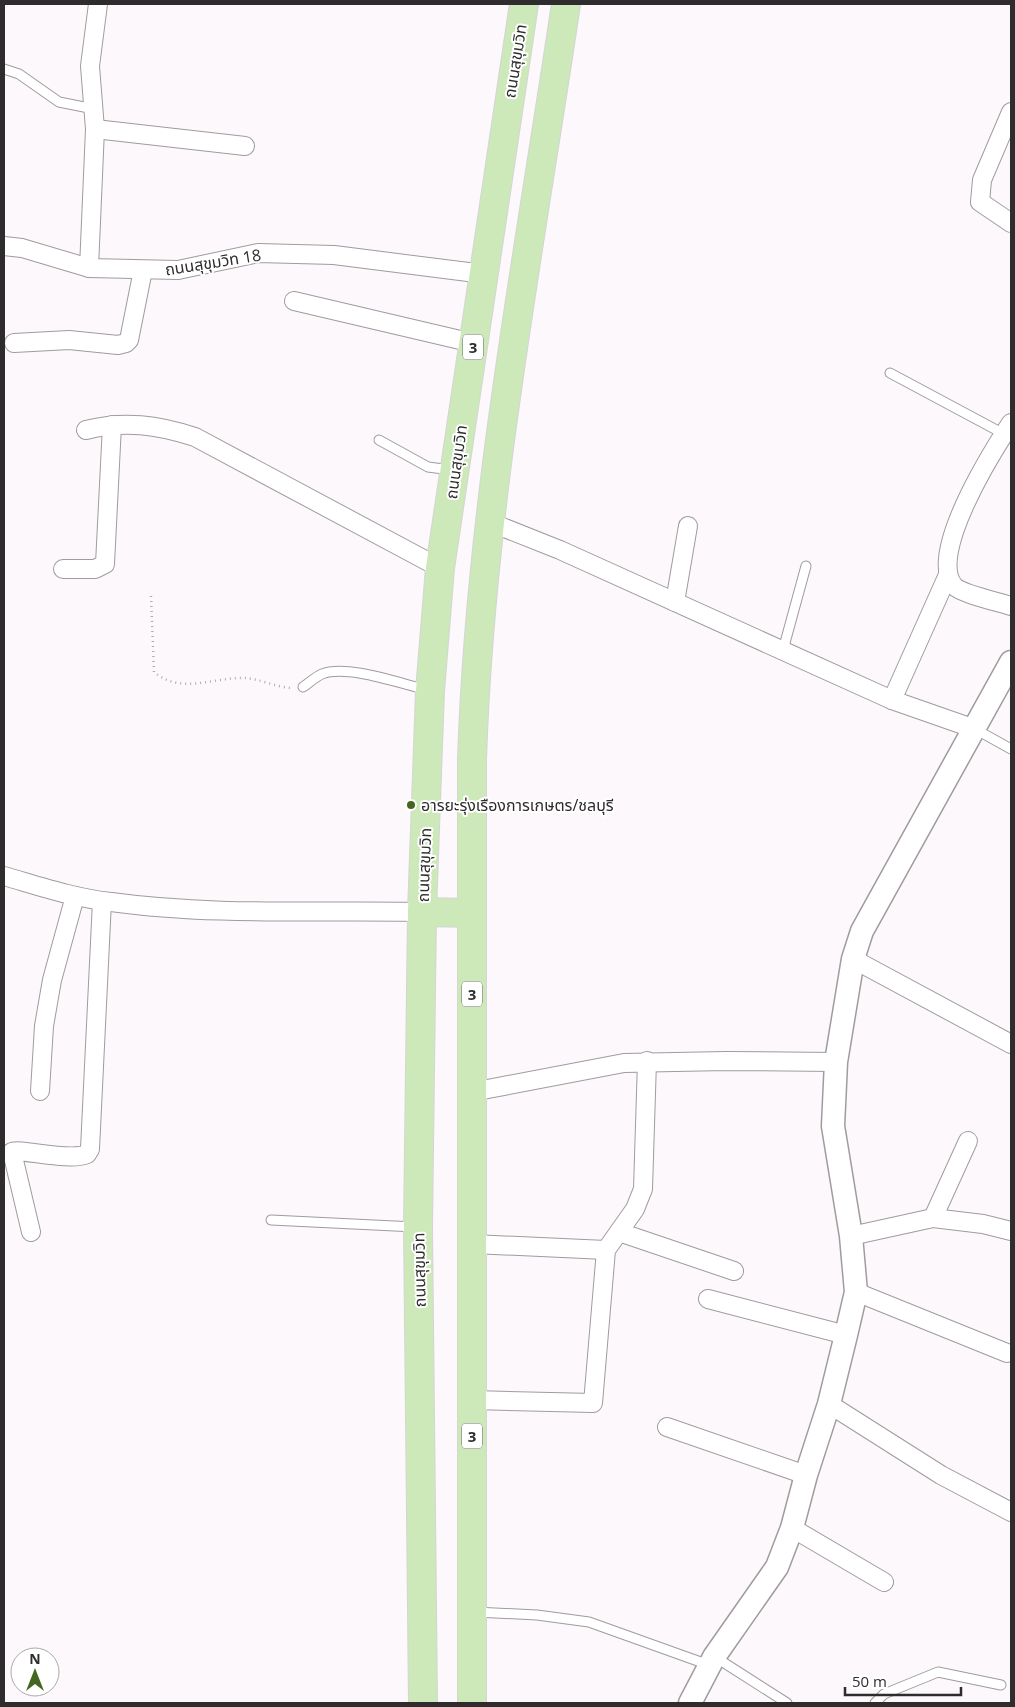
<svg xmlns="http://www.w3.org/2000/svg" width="1015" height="1707" font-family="'Open Sans','Noto Sans Thai',sans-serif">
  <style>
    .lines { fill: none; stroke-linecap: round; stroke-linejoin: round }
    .service-casing { stroke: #9f9b9f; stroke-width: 11 }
    .minor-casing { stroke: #9f9b9f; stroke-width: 20 }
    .tertiary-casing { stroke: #9f9b9f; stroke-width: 25 }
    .primary-casing { stroke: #d5d5d5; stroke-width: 30 }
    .path { stroke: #afabae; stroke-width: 2.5; stroke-dasharray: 1 4; stroke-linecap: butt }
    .service { stroke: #fff; stroke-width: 9 }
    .minor { stroke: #fff; stroke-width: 18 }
    .tertiary { stroke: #fff; stroke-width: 22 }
    .primary { stroke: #cde8b9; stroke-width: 28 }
    .poi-dot { fill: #436721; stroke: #fff; stroke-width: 2 }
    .labels { text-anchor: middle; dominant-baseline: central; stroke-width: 4; stroke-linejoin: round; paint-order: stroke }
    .shield { fill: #fff; stroke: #6d6b6c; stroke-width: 1 }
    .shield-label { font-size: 15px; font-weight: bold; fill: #2e2c2d }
    .street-label { font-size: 16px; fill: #2e2c2d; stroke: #fff }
    .poi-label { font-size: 16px; fill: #2e2c2d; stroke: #fff; text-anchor: start }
  </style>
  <rect width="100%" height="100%" fill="#fdf8fc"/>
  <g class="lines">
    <defs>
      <g id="service">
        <polyline points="4,69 19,74 59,102 94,109"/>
        <polyline points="890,373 1004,434"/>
        <polyline points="379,440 428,467 451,470"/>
        <polyline points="783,650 806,566"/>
        <path d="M303,687c6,-4 12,-10 19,-13 25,-10 79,10 106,16"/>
        <polyline points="975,729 1011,749"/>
        <polyline points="271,1220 415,1227"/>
        <polyline points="475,1612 537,1615 589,1622 709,1665"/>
        <polyline points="715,1657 787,1703"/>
        <polyline points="875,1703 884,1694 938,1672 1001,1685"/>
      </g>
      <g id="minor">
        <polyline points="1011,112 982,180 980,202 1011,223"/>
        <polyline points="95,129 245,146"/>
        <polyline points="4,246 22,248 89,268 178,270 258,253 334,255 484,274"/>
        <polyline points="89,268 95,129 90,66 98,4"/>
        <polyline points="294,301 473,343"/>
        <polyline points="14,343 69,340 118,345 126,343 129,340 143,270"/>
        <path d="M1011,423c-19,29 -84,132 -57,163 8,8 45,16 57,20"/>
        <path d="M86,430c38,-10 72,-5 109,7l245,131"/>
        <polyline points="492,523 560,550 892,700 975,729"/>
        <polyline points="63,569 95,569 105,564 112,425"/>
        <polyline points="675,602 688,526"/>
        <polyline points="892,700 947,577"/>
        <path d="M4,876c35,10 70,22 107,26 102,14 208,8 311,10"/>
        <polyline points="853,959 1011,1044"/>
        <polyline points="40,1091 44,1026 52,980 75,896"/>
        <polyline points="472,1092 624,1063 726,1061 836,1062"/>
        <polyline points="933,1218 968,1141"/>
        <path d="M31,1232l-19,-80c7,-4 58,10 75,2l3,-5 12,-248"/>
        <polyline points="619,1232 734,1271"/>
        <polyline points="851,1236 933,1218 983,1224 1011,1231"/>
        <polyline points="472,1244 606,1250"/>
        <polyline points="856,1292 1007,1353"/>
        <polyline points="708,1299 846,1335"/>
        <polyline points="472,1400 593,1403 606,1250 635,1209 643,1189 647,1061"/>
        <polyline points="829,1404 941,1475 1011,1512"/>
        <polyline points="667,1427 806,1475"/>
        <polyline points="792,1528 884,1582"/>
      </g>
      <polyline id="tertiary" points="690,1703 714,1657 777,1567 792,1528 806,1475 829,1404 846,1335 856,1292 851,1236 833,1126 836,1062 853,959 862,931 1011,662"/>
      <g id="primary">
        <polyline points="422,912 472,913"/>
        <polyline points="423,1703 418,1227 422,912 430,691 440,568 524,4"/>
        <path d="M472,1703v-943c8,-253 57,-506 94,-756"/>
      </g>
    </defs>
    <use href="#service" class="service-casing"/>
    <use href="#minor" class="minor-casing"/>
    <use href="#tertiary" class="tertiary-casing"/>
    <use href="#primary" class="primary-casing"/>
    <path class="path" d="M151,596l3,76c27,23 59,5 91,6 15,1 31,9 46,10"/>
    <use href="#service" class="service"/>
    <use href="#minor" class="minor"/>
    <use href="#tertiary" class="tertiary"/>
    <use href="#primary" class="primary"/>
  </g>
  <circle class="poi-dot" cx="411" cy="805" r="5"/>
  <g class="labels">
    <g class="shield">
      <rect x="463" y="334.5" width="20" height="25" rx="4"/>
      <rect x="462" y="981.5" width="20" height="25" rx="4"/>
      <rect x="462" y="1423.5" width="20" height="25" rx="4"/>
    </g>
    <g class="shield-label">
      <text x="473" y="347">3</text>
      <text x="472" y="994">3</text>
      <text x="472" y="1436">3</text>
    </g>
    <g class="street-label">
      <text transform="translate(515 61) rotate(-81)">ถนนสุขุมวิท</text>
      <text transform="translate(213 262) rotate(-9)">ถนนสุขุมวิท 18</text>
      <text transform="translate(456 462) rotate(-82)">ถนนสุขุมวิท</text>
      <text transform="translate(424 865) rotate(-88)">ถนนสุขุมวิท</text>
      <text transform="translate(419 1270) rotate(-91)">ถนนสุขุมวิท</text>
    </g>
    <g class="poi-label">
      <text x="421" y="805">อารยะรุ่งเรืองการเกษตร/ชลบุรี</text>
    </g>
  </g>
  <rect width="1015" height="1707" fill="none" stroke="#2e2c2d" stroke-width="10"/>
  <g transform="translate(35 1672)"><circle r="24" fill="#ffffff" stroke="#ababab"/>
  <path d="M0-4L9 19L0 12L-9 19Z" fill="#436721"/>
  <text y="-8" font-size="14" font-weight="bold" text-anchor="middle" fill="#2e2c2d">N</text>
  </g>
  <path d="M845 1687v8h116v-8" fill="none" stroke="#2e2c2d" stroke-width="2.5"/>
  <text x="852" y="1687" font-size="15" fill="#2e2c2d" stroke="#ffffff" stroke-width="4" paint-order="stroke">50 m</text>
</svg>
